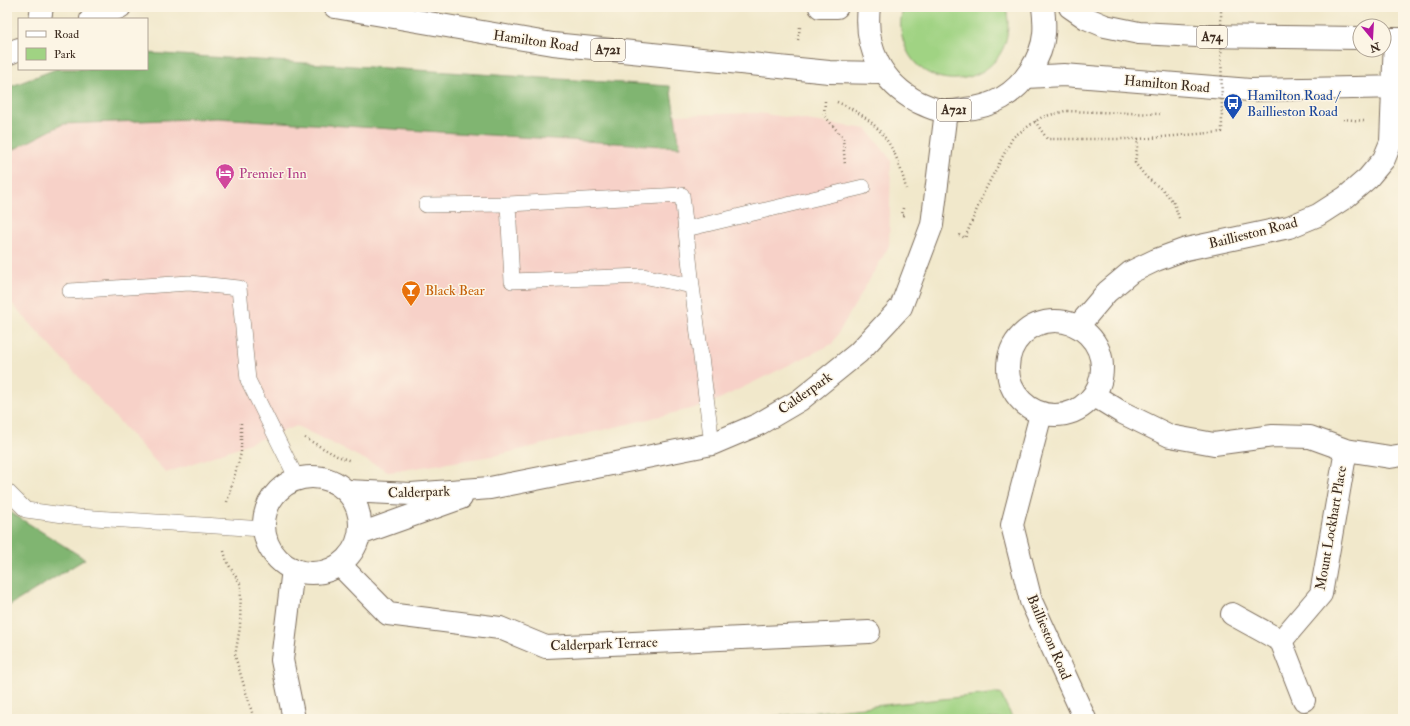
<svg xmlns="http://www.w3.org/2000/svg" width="1410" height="726" font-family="'IM FELL Double Pica',serif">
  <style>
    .built { fill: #f7d1c8 }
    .green { fill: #a0d383; stroke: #6e7e50 }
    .forest { fill: #80b571; stroke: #5e7048 }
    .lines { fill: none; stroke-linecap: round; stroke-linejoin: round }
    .service-casing { stroke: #7b6c5b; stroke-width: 16 }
    .minor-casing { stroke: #7b6c5b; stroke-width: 24 }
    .tertiary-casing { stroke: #7b6c5b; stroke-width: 24 }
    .primary-casing { stroke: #7b6c5b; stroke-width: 24 }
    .path { stroke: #7b6c5b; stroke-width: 2.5; stroke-dasharray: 1 3; stroke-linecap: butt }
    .service { stroke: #fff; stroke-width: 15 }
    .minor { stroke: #fff; stroke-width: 22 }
    .tertiary { stroke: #fff; stroke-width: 22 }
    .primary { stroke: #fff; stroke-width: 22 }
    .path-bridge { stroke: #7b6c5b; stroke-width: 2.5; stroke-dasharray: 1 3; stroke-linecap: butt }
    .labels { text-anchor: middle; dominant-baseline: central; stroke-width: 3; stroke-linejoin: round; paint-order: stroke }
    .shield { fill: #fcf5e5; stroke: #75675a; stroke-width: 1 }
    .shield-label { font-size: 13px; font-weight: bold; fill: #3b2a1e }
    .street-label { font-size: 14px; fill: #3b2a1e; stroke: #fcf5e5 }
    .transit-label { font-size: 14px; fill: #164399; stroke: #fcf5e5; text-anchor: start }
    .hotel-label { font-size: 14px; fill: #b23c85; stroke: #fcf5e5; text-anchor: start }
    .food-label { font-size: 14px; fill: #c56008; stroke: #fcf5e5; text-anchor: start }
  </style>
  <rect width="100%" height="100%" fill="#fcf5e5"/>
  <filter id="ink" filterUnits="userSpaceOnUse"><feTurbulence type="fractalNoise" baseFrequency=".025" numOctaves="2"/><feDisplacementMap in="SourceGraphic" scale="8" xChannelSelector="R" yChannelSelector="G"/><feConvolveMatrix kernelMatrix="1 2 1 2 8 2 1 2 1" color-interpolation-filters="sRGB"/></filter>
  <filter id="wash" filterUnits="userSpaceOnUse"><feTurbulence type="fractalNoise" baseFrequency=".012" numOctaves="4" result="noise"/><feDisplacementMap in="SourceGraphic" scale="16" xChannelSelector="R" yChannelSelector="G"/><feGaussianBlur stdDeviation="0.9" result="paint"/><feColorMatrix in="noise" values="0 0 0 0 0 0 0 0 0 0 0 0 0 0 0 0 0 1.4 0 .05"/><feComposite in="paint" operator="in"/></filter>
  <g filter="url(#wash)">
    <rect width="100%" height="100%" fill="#f1e8cb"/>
    <polygon class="built" points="758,113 867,129 891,160 889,246 832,344 707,405 498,455 390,472 297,426 166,473 7,298 7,153 63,124 217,118 680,147 675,115"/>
    <g class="green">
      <path d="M904,7h102c17,78 -83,97 -102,36 -4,-12 -5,-24 0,-36z"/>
      <polygon points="1000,693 1013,719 748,719"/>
    </g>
    <g class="forest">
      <polygon points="147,53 670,86 680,147 217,118 63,124 7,153 7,88 56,69 147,69"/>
      <polygon points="7,510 85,559 7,607"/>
    </g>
  </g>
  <g filter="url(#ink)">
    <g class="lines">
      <defs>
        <g id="service">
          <polyline points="426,205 508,204"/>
          <polyline points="686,229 863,187"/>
          <polyline points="692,286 682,195 508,204 512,281 643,276 692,286 712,444"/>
          <polyline points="70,291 189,283 239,288 248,380 297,479"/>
          <polyline points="7,491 26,510 79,517 263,529"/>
        </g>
        <g id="minor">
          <polyline points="91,19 120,7"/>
          <polyline points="7,54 19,49"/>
          <polyline points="1095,396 1121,412 1170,436 1214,444 1273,436 1310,437 1346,450 1390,457 1403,455"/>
          <circle cx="312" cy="525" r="48"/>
          <polyline points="347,491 411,494 490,488 712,444 759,424 800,400 858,353 901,307 932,225 946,111"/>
          <polyline points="360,534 461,498"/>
          <polyline points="340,565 388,614 500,628 546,647 869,632"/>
          <polyline points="293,569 282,660 294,719"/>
          <polyline points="1232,614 1281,641 1304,700"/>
          <polyline points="1281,641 1321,594 1346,450"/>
        </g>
        <g id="tertiary">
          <circle cx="1055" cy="368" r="47"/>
          <polyline points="1079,325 1107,292 1131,272 1156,260 1186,249 1289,227 1318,215 1346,197 1368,178 1384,159 1391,142 1395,39"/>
          <polyline points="1041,414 1012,525 1031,601 1085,719"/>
        </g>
        <g id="primary">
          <polyline points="335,7 553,44 829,72 883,73"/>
          <polyline points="820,7 837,7"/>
          <path d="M869,7c-5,41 13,76 49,95 9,4 19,9 29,9 6,0 12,-1 18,-2 27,-2 50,-15 65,-38 7,-11 13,-24 14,-37 1,-8 0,-18 -1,-27"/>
          <polyline points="1070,7 1086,18 1105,26 1139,33 1197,36 1360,38"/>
          <polyline points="40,19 42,7"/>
          <polyline points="1384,39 1403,39"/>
          <polyline points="1026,77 1064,75 1250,90 1403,87"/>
        </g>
      </defs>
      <use href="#service" class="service-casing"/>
      <use href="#minor" class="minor-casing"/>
      <use href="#tertiary" class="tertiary-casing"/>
      <use href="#primary" class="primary-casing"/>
      <g class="path">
        <polyline points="798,40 800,27"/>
        <polyline points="825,101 824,115 843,138 845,166"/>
        <path d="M837,102c42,17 60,45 69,87"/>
        <polyline points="1343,119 1364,121"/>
        <polyline points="1035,121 1047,139 1138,139 1135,163 1146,177 1164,191 1174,203 1180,221"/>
        <polyline points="903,208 902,215 905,216"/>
        <polyline points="959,235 965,238 984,192 1013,137 1042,117 1065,111 1160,114"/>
        <polyline points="305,438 337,456 351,461"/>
        <polyline points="227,502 241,453 241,423"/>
        <polyline points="224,551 227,562 241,585 240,627 235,656 254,719"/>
      </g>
      <use href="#service" class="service"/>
      <use href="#minor" class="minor"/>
      <use href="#tertiary" class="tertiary"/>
      <use href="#primary" class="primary"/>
      <polyline class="path-bridge" points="1138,139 1222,132 1221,7"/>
    </g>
  </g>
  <defs>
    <symbol id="bus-pin" viewBox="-11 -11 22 30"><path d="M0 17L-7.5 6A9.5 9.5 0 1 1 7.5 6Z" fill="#1a4fb4" stroke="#fcf5e5"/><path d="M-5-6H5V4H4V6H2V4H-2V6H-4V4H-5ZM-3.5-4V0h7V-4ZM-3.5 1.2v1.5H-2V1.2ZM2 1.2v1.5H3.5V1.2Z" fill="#fff"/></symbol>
    <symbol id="hotel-pin" viewBox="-11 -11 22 30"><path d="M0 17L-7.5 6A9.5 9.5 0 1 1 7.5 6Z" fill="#d1479c" stroke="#fcf5e5"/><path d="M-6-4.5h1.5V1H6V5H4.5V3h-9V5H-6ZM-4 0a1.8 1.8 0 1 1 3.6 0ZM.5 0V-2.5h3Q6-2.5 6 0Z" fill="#fff"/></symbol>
    <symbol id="bar-pin" viewBox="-11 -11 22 30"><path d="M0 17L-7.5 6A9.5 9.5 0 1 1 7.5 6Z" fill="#e8710a" stroke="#fcf5e5"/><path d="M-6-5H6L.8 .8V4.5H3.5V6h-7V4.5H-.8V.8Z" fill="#fff"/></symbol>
  </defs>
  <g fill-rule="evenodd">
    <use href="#bus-pin" x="1222" y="92" width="22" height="30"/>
    <use href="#hotel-pin" x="214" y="162" width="22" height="30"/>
    <use href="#bar-pin" x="400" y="279" width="22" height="30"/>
  </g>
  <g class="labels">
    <g class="shield">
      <rect x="1197" y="26" width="30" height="22" rx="3"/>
      <rect x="591" y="39" width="34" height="22" rx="3"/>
      <rect x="937" y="99" width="34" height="22" rx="3"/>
    </g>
    <g class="shield-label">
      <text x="1212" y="37">A74</text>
      <text x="608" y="50">A721</text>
      <text x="954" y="110">A721</text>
    </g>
    <g class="street-label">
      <text transform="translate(536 41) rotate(8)">Hamilton Road</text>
      <text transform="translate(1167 84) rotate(5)">Hamilton Road</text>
      <text transform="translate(1253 233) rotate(-14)">Baillieston Road</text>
      <text transform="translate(805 393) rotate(-35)">Calderpark</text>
      <text transform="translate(419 492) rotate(-2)">Calderpark</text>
      <text transform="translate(1331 528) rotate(-80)">Mount Lockhart Place</text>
      <text transform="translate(1049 637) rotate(67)">Baillieston Road</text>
      <text transform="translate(604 644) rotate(-2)">Calderpark Terrace</text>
    </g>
    <g class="transit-label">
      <text x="1247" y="95">Hamilton Road /<tspan x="1247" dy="16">Baillieston Road</tspan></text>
    </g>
    <g class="hotel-label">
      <text x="239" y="173">Premier Inn</text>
    </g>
    <g class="food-label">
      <text x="425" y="290">Black Bear</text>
    </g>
  </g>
  <rect width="1410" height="726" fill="none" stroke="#fcf5e5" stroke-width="24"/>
  <rect x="18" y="18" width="130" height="52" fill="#fcf5e5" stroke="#afa495"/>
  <rect x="26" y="31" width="20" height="6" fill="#ffffff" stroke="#afa495"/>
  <text x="54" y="38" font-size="12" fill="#3b2a1e">Road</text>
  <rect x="26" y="48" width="20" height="12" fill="#a0d383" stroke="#afa495"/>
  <text x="54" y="58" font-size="12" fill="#3b2a1e">Park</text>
  <g transform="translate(1372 38) rotate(162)"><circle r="19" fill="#fcf5e5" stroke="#afa495"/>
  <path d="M0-3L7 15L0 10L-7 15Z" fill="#b5179e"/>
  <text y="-6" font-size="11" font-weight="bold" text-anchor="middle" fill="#3b2a1e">N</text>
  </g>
</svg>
